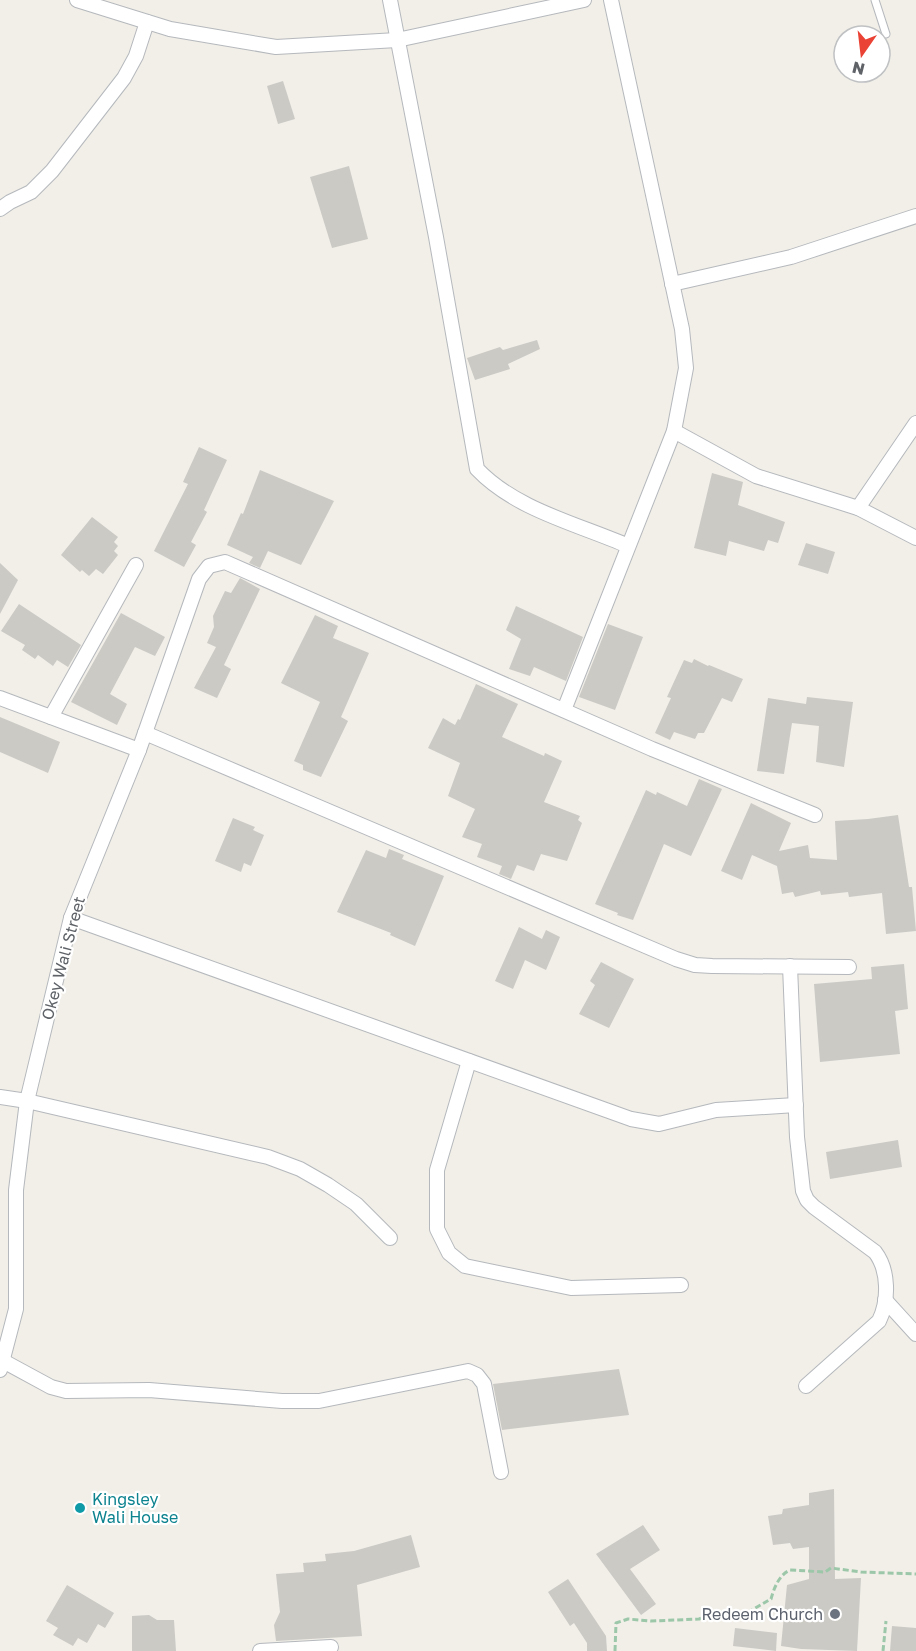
<svg xmlns="http://www.w3.org/2000/svg" width="916" height="1651" font-family="'Golos Text',sans-serif">
  <style>
    .building { fill: #cccac5 }
    .lines { fill: none; stroke-linecap: round; stroke-linejoin: round }
    .lane-casing { stroke: #b5b8bc; stroke-width: 9 }
    .street-casing { stroke: #b5b8bc; stroke-width: 16 }
    .path { stroke: #9cc7a9; stroke-width: 3; stroke-dasharray: 6 3; stroke-linecap: butt }
    .lane { stroke: #fff; stroke-width: 7 }
    .street { stroke: #fff; stroke-width: 14 }
    .culture-dot { fill: #0f9aa8; stroke: #fff; stroke-width: 2 }
    .worship-dot { fill: #6b7280; stroke: #fff; stroke-width: 2 }
    .labels { text-anchor: middle; dominant-baseline: central; stroke-width: 4.5; stroke-linejoin: round; paint-order: stroke }
    .street-label { font-size: 16px; fill: #5f6368; stroke: #fff }
    .culture-label { font-size: 16px; fill: #0d838f; stroke: #fff; text-anchor: start }
    .worship-label { font-size: 16px; fill: #5b616d; stroke: #fff; text-anchor: end }
  </style>
  <rect width="100%" height="100%" fill="#f1efe8"/>
  <g class="building">
    <polygon points="283,81 295,119 278,124 267,86"/>
    <polygon points="349,166 368,239 332,248 310,177"/>
    <polygon points="537,340 540,349 508,364 510,369 475,380 467,358 500,347 503,350"/>
    <polygon points="199,447 227,460 204,510 207,512 191,542 196,545 184,567 154,551 188,484 183,482"/>
    <polygon points="260,470 334,501 301,565 268,551 260,568 249,563 253,557 227,545 241,513 243,514"/>
    <polygon points="712,473 743,482 738,505 785,522 778,543 768,540 764,551 729,541 726,556 694,548"/>
    <polygon points="92,517 118,537 114,542 118,546 114,551 118,555 103,574 96,569 89,576 82,570 80,572 61,555"/>
    <polygon points="806,543 835,552 828,574 798,565"/>
    <polygon points="0,563 18,580 0,614"/>
    <polygon points="240,578 260,589 224,665 231,669 217,698 194,688 216,647 207,643 214,627 213,616 225,591 231,593"/>
    <polygon points="19,604 81,645 68,667 57,660 53,666 38,655 35,659 22,650 25,645 1,631"/>
    <polygon points="516,606 583,637 566,681 534,667 530,676 509,669 521,639 506,630"/>
    <polygon points="121,613 165,637 155,656 135,647 110,694 127,704 117,725 71,702"/>
    <polygon points="315,615 338,626 333,638 369,653 341,717 348,721 321,777 303,770 303,765 294,761 320,702 281,683"/>
    <polygon points="608,624 643,637 615,710 579,697"/>
    <polygon points="694,659 708,666 709,665 743,679 732,702 722,698 704,733 698,733 695,739 674,732 670,740 655,733 671,698 667,697 684,660 692,663"/>
    <polygon points="476,684 518,704 502,737 544,756 545,753 562,761 544,802 580,816 578,820 582,823 567,861 541,854 534,871 517,865 511,879 499,874 502,866 477,857 482,844 462,837 475,809 448,796 460,763 428,748 443,718 455,725 458,719 460,720"/>
    <polygon points="807,697 853,702 844,767 816,762 819,726 792,723 784,774 757,771 768,698 806,704"/>
    <polygon points="0,717 60,742 48,773 0,752"/>
    <polygon points="699,779 722,789 691,856 664,844 633,920 617,915 618,913 595,904 646,790 656,795 657,792 687,806"/>
    <polygon points="751,803 791,823 779,851 808,845 810,858 837,860 835,821 868,819 898,815 909,887 912,887 916,931 886,934 882,893 849,897 848,892 821,895 820,891 795,897 793,892 782,894 777,866 752,855 742,880 721,871"/>
    <polygon points="233,818 255,827 253,830 264,835 251,866 244,863 241,872 215,861"/>
    <polygon points="389,849 404,855 402,859 444,876 415,946 390,935 391,933 337,912 366,850 386,858"/>
    <polygon points="519,927 542,939 546,930 560,937 546,970 525,960 513,989 495,981"/>
    <polygon points="601,962 634,979 609,1028 579,1014 595,985 590,981"/>
    <polygon points="904,964 908,1009 895,1011 900,1054 820,1062 814,984 872,979 871,967"/>
    <polygon points="898,1140 902,1167 830,1179 826,1152"/>
    <polygon points="619,1369 629,1415 502,1430 493,1384"/>
    <polygon points="834,1489 835,1579 861,1578 857,1651 801,1649 781,1646 787,1585 809,1579 809,1547 793,1549 790,1543 773,1545 768,1516 782,1514 783,1509 809,1505 809,1493"/>
    <polygon points="643,1525 660,1550 630,1569 656,1604 641,1615 596,1554"/>
    <polygon points="411,1535 420,1567 357,1585 362,1636 276,1641 274,1625 280,1612 276,1574 304,1572 303,1563 326,1561 325,1554 354,1551"/>
    <polygon points="568,1579 606,1636 607,1651 587,1651 587,1643 574,1623 570,1626 548,1592"/>
    <polygon points="67,1585 114,1613 105,1628 98,1624 87,1643 78,1638 73,1646 53,1635 58,1628 46,1621"/>
    <polygon points="149,1615 157,1620 174,1620 176,1651 132,1651 132,1616"/>
    <polygon points="892,1626 916,1628 916,1651 890,1651"/>
    <polygon points="735,1628 777,1633 776,1651 733,1646"/>
  </g>
  <g class="lines">
    <defs>
      <polyline id="lane" points="875,0 886,34"/>
      <g id="street">
        <polyline points="77,0 170,29 276,47 397,40 584,0"/>
        <path d="M390,0l46,237 41,232c39,41 101,55 151,77"/>
        <polyline points="0,209 10,202 31,192 52,171 124,78 136,56 147,22"/>
        <polyline points="672,284 791,257 916,216"/>
        <polyline points="674,431 756,476 858,508 916,538"/>
        <polyline points="858,508 916,423"/>
        <polyline points="0,698 139,750"/>
        <polyline points="564,710 674,431 686,368 682,329 611,0"/>
        <polyline points="51,717 136,565"/>
        <polyline points="145,733 676,959 695,965 712,966 849,967"/>
        <polyline points="71,918 631,1119 659,1124 716,1110 796,1105"/>
        <path d="M790,966l7,171 6,54 4,9 7,7 61,45c14,18 14,49 4,69l-73,65"/>
        <polyline points="469,1061 437,1170 437,1229 449,1253 465,1266 571,1288 681,1285"/>
        <polyline points="0,1097 27,1101 268,1157 300,1169 328,1185 356,1204 390,1238"/>
        <polyline points="885,1300 916,1334"/>
        <polyline points="3,1361 51,1387 66,1391 149,1390 282,1401 319,1401 468,1371 477,1375 484,1384 501,1472"/>
        <polyline points="0,1370 16,1309 16,1190 27,1101 71,918 139,750 199,579 209,566 225,562 652,749 815,815"/>
        <polyline points="260,1651 331,1647"/>
      </g>
    </defs>
    <use href="#lane" class="lane-casing"/>
    <use href="#street" class="street-casing"/>
    <g class="path">
      <path d="M615,1651l1,-28 12,-4 23,2 48,-2 19,-7 27,2 26,-15c3,-11 8,-24 19,-29l35,2 6,-4 30,4 55,2"/>
      <polyline points="883,1651 886,1621"/>
    </g>
    <use href="#lane" class="lane"/>
    <use href="#street" class="street"/>
  </g>
  <circle class="culture-dot" cx="80" cy="1508" r="6"/>
  <circle class="worship-dot" cx="835" cy="1614" r="6"/>
  <g class="labels">
    <g class="street-label">
      <text transform="translate(63 958) rotate(-75)">Okey Wali Street</text>
    </g>
    <g class="culture-label">
      <text x="92" y="1499">Kingsley<tspan x="92" dy="18">Wali House</tspan></text>
    </g>
    <g class="worship-label">
      <text x="823" y="1614">Redeem Church</text>
    </g>
  </g>
  <g transform="translate(862 54) rotate(194)"><circle r="28" fill="#ffffff" stroke="#bfc1c3" stroke-width="1.5"/>
  <path d="M0-4.5L10 22L0 15L-10 22Z" fill="#ea4335"/>
  <text y="-9" font-size="16" font-weight="bold" text-anchor="middle" fill="#5f6368">N</text>
  </g>
</svg>
